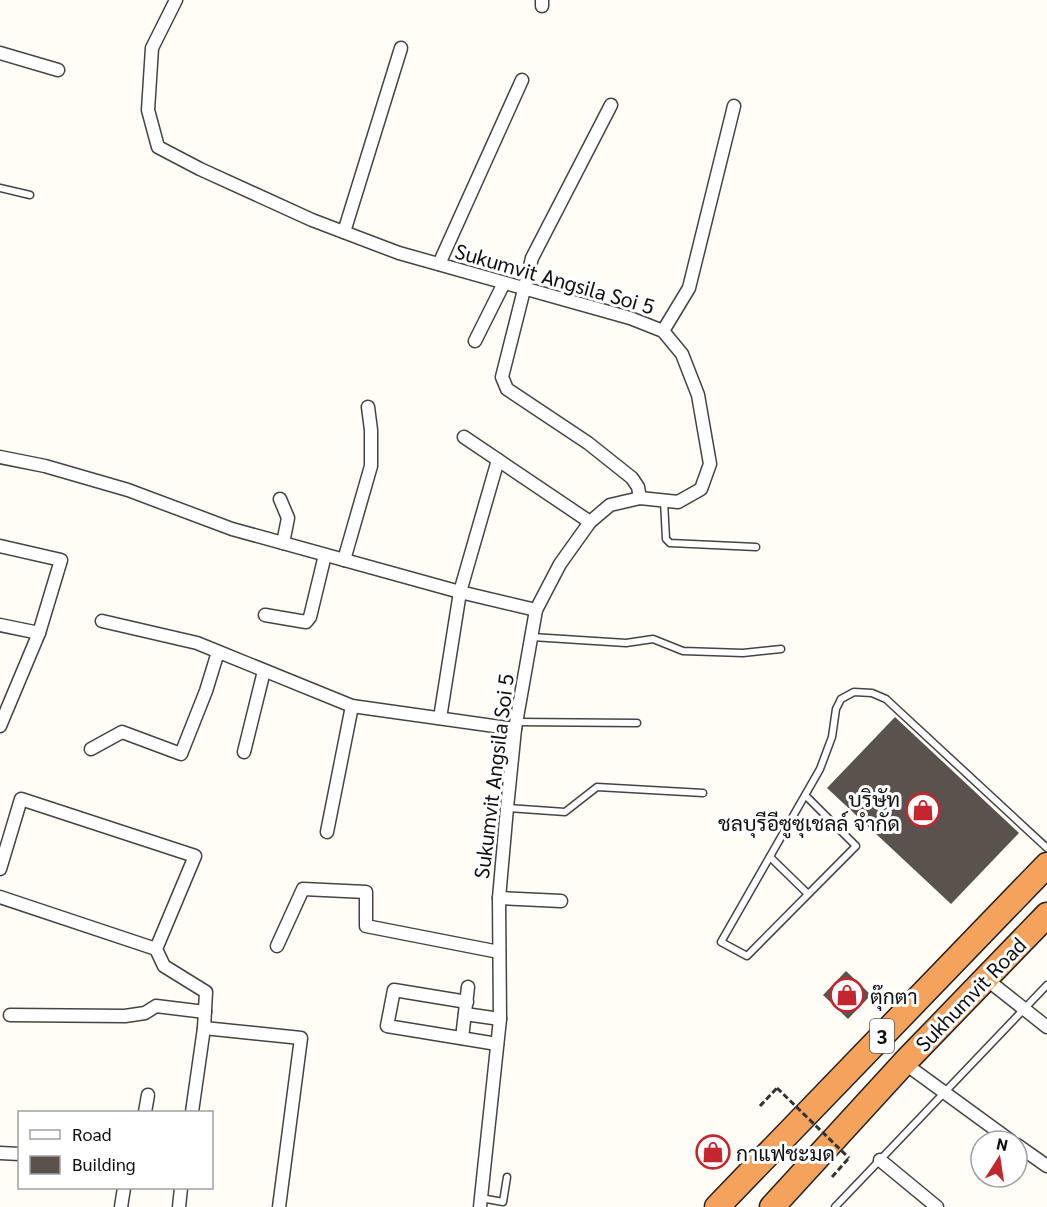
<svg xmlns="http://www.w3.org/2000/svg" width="1047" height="1207" font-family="Georgia,Sarabun,serif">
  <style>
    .building { fill: #5a524d }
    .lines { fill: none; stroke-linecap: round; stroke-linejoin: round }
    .lane-casing { stroke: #444; stroke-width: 9 }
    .street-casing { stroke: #444; stroke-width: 15 }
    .highway-casing { stroke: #222; stroke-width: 27 }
    .path { stroke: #333; stroke-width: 3; stroke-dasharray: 6 3; stroke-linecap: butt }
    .lane { stroke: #fff; stroke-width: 6 }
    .street { stroke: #fff; stroke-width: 12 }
    .highway { stroke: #f5a25d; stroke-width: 24 }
    .path-bridge { stroke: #333; stroke-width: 3; stroke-dasharray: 6 3; stroke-linecap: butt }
    .labels { text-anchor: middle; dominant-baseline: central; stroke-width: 6; stroke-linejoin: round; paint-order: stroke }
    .shield { fill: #fff; stroke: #585858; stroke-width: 1.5 }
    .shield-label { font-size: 20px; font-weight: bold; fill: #111 }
    .street-label { font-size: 21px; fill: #111; stroke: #fff }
    .poi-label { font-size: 21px; fill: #111; stroke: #fff; text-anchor: start }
  </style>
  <rect width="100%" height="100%" fill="#fffdf5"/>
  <g class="building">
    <polygon points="895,717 1019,833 951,904 827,788"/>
    <polygon points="846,971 871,995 848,1019 823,995"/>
  </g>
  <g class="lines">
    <defs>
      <g id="lane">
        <polyline points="0,188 30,195"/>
        <polyline points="664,501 666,539 670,543 756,547"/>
        <polyline points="532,637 626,643 653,639 683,651 743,653 781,649"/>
        <polyline points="516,722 637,723"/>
        <polyline points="805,795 856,846 747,956 721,942 820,769 832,737 836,709 841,699 854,692 872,693 886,699 1047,848"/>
        <polyline points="507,808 565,812 597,787 703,793"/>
        <polyline points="770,857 808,894"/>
        <polyline points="481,1198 503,1202 507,1177"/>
        <polyline points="835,1207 1047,985"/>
      </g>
      <g id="street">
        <polyline points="176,0 152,48 148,110 158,147 200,169 312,220 399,253 630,318 663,331 682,354 698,395 710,464 701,489 678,502 640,498 610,505 590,522 560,564 536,610 515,729 507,808 499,898 500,1019 480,1207"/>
        <polyline points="542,0 542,6"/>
        <polyline points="0,53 58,70"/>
        <polyline points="611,105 532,258 502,377 507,389 588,443 632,478 638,487 640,498"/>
        <polyline points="344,232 401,48"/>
        <polyline points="439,264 522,80"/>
        <polyline points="663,331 689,288 734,106"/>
        <polyline points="475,341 504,283"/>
        <polyline points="464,437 590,522"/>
        <polyline points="0,457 45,466 128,490 232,529 460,592 536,610"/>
        <polyline points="280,499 288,518 283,543"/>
        <polyline points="0,546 61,560 39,633 0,726"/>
        <polyline points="344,560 371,466 371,430 368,407"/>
        <polyline points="265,615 306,622 310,617 325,555"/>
        <polyline points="102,621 197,643 352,706 515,729"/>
        <polyline points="0,625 39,633"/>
        <polyline points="440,718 460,592 498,460"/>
        <polyline points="91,749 122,732 181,754 206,691 218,652"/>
        <polyline points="244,752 264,671"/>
        <polyline points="327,832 352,706"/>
        <polyline points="0,869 21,799 195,856 156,949 164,966 206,992 204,1028 192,1112"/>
        <polyline points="0,897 156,949"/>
        <polyline points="499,898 561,901"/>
        <polyline points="277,946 303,889 366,892 366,926 499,952"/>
        <polyline points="985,978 1047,1027"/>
        <polyline points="467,1002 394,990 387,1026 497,1044"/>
        <polyline points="465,1014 500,1019"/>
        <polyline points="10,1015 125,1016 145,1013 156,1006 205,1012"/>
        <polyline points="204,1028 301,1038 279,1207"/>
        <polyline points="462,1038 468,987"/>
        <polyline points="904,1063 1011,1141"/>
        <polyline points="145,1112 148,1095"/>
        <polyline points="1017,1145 1047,1166"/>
        <polyline points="0,1153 20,1154"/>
        <polyline points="880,1160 937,1207"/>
        <polyline points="121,1207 124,1188"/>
        <polyline points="179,1207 181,1188"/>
      </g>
      <g id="highway">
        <polyline points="717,1207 1047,865"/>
        <polyline points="772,1207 904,1063 1047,915"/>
      </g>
    </defs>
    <use href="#lane" class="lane-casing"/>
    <use href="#street" class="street-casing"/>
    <use href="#highway" class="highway-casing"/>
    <g class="path">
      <polyline points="760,1106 777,1088"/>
      <polyline points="832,1177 849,1158"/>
    </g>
    <use href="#lane" class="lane"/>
    <use href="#street" class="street"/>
    <use href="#highway" class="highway"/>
    <polyline class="path-bridge" points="777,1088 849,1158"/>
  </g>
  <defs>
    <symbol id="shop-ring" viewBox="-11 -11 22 22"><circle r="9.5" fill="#fff" stroke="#c4262e" stroke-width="1.5"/><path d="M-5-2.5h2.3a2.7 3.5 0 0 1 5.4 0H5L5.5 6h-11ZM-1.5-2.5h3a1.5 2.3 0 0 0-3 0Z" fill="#c4262e"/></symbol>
  </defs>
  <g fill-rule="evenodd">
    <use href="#shop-ring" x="904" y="791" width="38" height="38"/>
    <use href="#shop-ring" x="828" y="976" width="38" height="38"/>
    <use href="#shop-ring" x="694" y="1133" width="38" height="38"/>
  </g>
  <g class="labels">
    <rect class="shield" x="870" y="1019" width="24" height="34" rx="4.5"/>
    <g class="shield-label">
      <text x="882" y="1036">3</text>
    </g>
    <g class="street-label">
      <text transform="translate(555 278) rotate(16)">Sukumvit Angsila Soi 5</text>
      <text transform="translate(493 776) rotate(-83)">Sukumvit Angsila Soi 5</text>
      <text transform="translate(970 994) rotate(-46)">Sukhumvit Road</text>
    </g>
    <g class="poi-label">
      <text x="900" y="798" text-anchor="end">บริษัท<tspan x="900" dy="24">ชลบุรีอีซูซุเชลล์ จำกัด</tspan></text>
      <text x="870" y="995">ตุ๊กตา</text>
      <text x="736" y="1152">กาแฟชะมด</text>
    </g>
  </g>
  <rect x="18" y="1111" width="195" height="78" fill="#ffffff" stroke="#a0a0a0" stroke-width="1.5"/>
  <rect x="30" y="1130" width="30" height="9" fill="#ffffff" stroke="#a0a0a0" stroke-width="1.5"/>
  <text x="72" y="1141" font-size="18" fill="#111111">Road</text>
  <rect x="30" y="1156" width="30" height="18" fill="#5a524d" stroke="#a0a0a0" stroke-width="1.5"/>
  <text x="72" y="1171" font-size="18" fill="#111111">Building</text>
  <g transform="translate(999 1159) rotate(12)"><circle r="28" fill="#ffffff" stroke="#a0a0a0" stroke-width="1.5"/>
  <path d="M0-4.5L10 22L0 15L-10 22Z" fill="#c4262e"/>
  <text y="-9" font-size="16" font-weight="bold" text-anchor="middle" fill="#111111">N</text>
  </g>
</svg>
